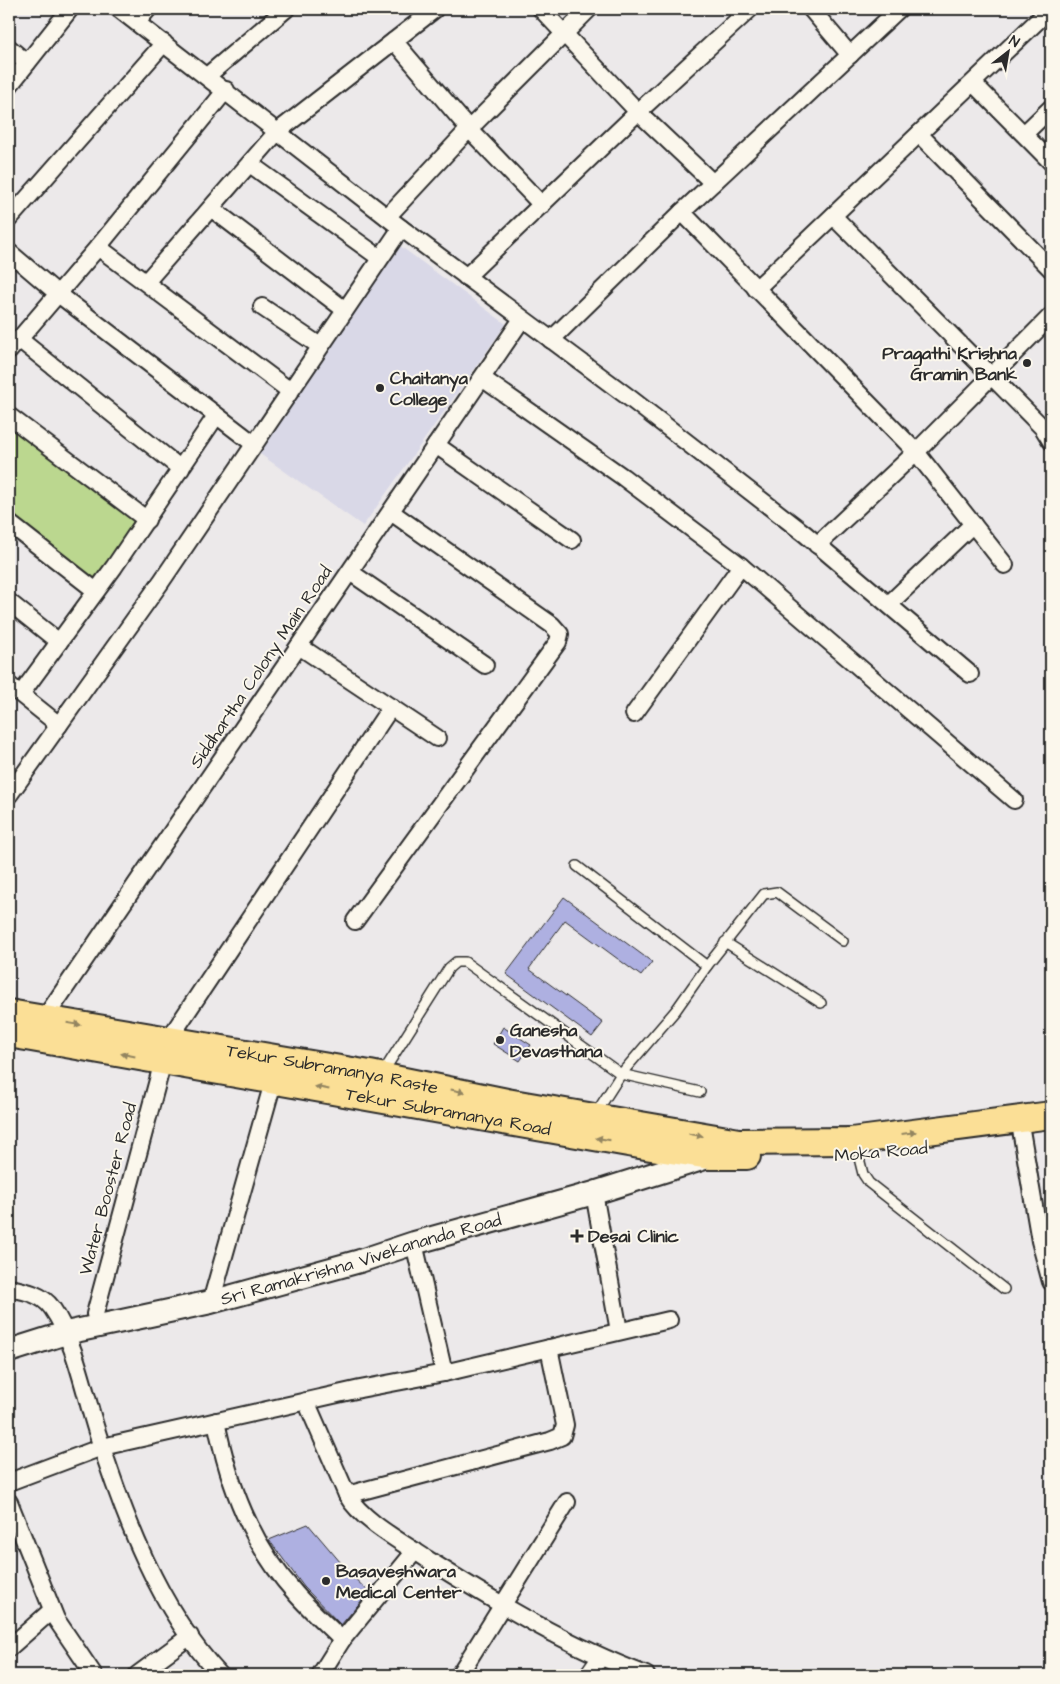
<svg xmlns="http://www.w3.org/2000/svg" width="1060" height="1684" font-family="'Architects Daughter',sans-serif">
  <style>
    .built { fill: #d9d8e7 }
    .green { fill: #bbd78f; stroke: #73815d }
    .building { fill: #aeb0e1; stroke: #2b2b2b }
    .lines { fill: none; stroke-linecap: round; stroke-linejoin: round }
    .service-casing { stroke: #2b2b2b; stroke-width: 12 }
    .minor-casing { stroke: #2b2b2b; stroke-width: 20 }
    .secondary-casing { stroke: #2b2b2b; stroke-width: 26 }
    .primary-casing { stroke: #2b2b2b; stroke-width: 30 }
    .service { stroke: #fbf7ec; stroke-width: 9 }
    .minor { stroke: #fbf7ec; stroke-width: 16 }
    .secondary { stroke: #fbf7ec; stroke-width: 22 }
    .primary { stroke: #fbdf96; stroke-width: 26 }
    .oneway { fill: #938560 }
    .poi-dot { fill: #2b2b2b; stroke: #fbf7ec; stroke-width: 2 }
    .labels { text-anchor: middle; dominant-baseline: central; stroke-width: 4; stroke-linejoin: round; paint-order: stroke }
    .poi-label { font-size: 18px; font-weight: bold; fill: #2b2b2b; stroke: #fbf7ec; text-anchor: start }
    .street-label { font-size: 18px; fill: #2b2b2b; stroke: #fbf7ec }
  </style>
  <rect width="100%" height="100%" fill="#ece9ea"/>
  <filter id="ink" filterUnits="userSpaceOnUse"><feTurbulence type="fractalNoise" baseFrequency=".02" numOctaves="2"/><feDisplacementMap in="SourceGraphic" scale="10" xChannelSelector="R" yChannelSelector="G"/><feConvolveMatrix kernelMatrix="1 2 1 2 8 2 1 2 1" color-interpolation-filters="sRGB"/></filter>
  <g filter="url(#ink)">
    <polygon class="built" points="396,243 506,324 363,526 257,452"/>
    <polygon class="green" points="9,419 142,520 95,586 9,521"/>
    <g class="building">
      <polygon points="564,897 652,962 641,976 565,920 529,969 603,1023 592,1037 506,974"/>
      <polygon points="503,1027 531,1045 520,1061 493,1044"/>
      <polygon points="308,1524 352,1576 369,1592 341,1625 304,1587 269,1540"/>
    </g>
    <g class="lines">
      <defs>
        <g id="service">
          <polyline points="577,866 707,966"/>
          <polyline points="725,942 821,1003"/>
          <polyline points="382,1074 449,968 456,962 465,962 621,1074 700,1092"/>
          <polyline points="596,1113 621,1074 676,1010 707,966 764,894 777,892 843,941"/>
          <polyline points="859,1158 863,1174 869,1183 1004,1289"/>
        </g>
        <g id="minor">
          <polyline points="119,9 401,228 631,399 805,534 970,674"/>
          <polyline points="541,9 638,112 713,183"/>
          <polyline points="811,9 850,55"/>
          <polyline points="137,22 148,9"/>
          <polyline points="394,41 469,129 542,205"/>
          <polyline points="9,48 27,63"/>
          <polyline points="207,76 286,9"/>
          <polyline points="973,83 1051,162"/>
          <polyline points="9,86 70,9"/>
          <polyline points="919,134 1051,269"/>
          <polyline points="1024,134 1051,108"/>
          <polyline points="250,164 380,258"/>
          <polyline points="211,208 345,310"/>
          <polyline points="682,212 916,452 1005,565"/>
          <polyline points="833,216 1043,428 1051,441"/>
          <polyline points="387,217 469,129 589,9"/>
          <polyline points="9,219 164,43"/>
          <polyline points="98,247 290,391"/>
          <polyline points="9,252 57,293 254,444"/>
          <polyline points="466,277 638,112 750,9"/>
          <polyline points="146,282 277,132 435,9"/>
          <polyline points="756,289 1050,9"/>
          <polyline points="262,307 320,346"/>
          <polyline points="19,339 181,469"/>
          <polyline points="551,340 682,212 899,9"/>
          <polyline points="9,351 98,247 226,90"/>
          <polyline points="482,378 623,477 741,566 1014,800"/>
          <polyline points="9,416 147,520"/>
          <polyline points="436,445 572,540"/>
          <polyline points="9,523 96,591"/>
          <polyline points="817,545 916,452 1051,316"/>
          <polyline points="350,572 485,665"/>
          <polyline points="9,602 59,642"/>
          <polyline points="889,604 973,524"/>
          <polyline points="299,646 437,738"/>
          <polyline points="9,685 59,725"/>
          <polyline points="21,694 114,567 216,416"/>
          <polyline points="634,714 741,566"/>
          <polyline points="9,795 161,582 401,228"/>
          <polyline points="355,921 558,642 560,634 552,625 391,512"/>
          <polyline points="40,1025 522,319"/>
          <polyline points="1019,1118 1040,1241 1051,1282"/>
          <polyline points="594,1193 619,1331"/>
          <polyline points="414,1243 444,1373"/>
          <path d="M9,1288c16,3 33,6 43,20 23,33 32,83 44,121 27,85 62,180 124,246"/>
          <polyline points="211,1302 274,1079"/>
          <polyline points="99,1326 95,1314 169,1039 391,707"/>
          <path d="M306,1401l41,94c14,25 56,48 80,64 70,44 141,87 219,116"/>
          <path d="M216,1421c13,65 35,123 80,173 14,16 31,31 46,46"/>
          <polyline points="9,1482 102,1447 360,1389 444,1373 669,1320"/>
          <polyline points="347,1495 550,1441 562,1436 565,1425 549,1348"/>
          <polyline points="9,1502 56,1619 94,1675"/>
          <polyline points="9,1648 52,1610"/>
          <polyline points="137,1675 190,1636"/>
          <polyline points="320,1675 342,1640 415,1551"/>
          <polyline points="459,1675 567,1502"/>
          <polyline points="588,1675 600,1658"/>
        </g>
        <g id="secondary">
          <path id="s1" d="M9,1351l57,-18 145,-31 149,-41 54,-18 180,-50 117,-37"/>
        </g>
        <g id="primary">
          <path id="s2" d="M9,1013l361,61 137,28 232,40 112,-1 200,-26"/>
          <path id="s3" d="M9,1034l642,113 59,9h37"/>
        </g>
      </defs>
      <use href="#service" class="service-casing"/>
      <use href="#minor" class="minor-casing"/>
      <use href="#secondary" class="secondary-casing"/>
      <use href="#primary" class="primary-casing"/>
      <use href="#service" class="service"/>
      <use href="#minor" class="minor"/>
      <use href="#secondary" class="secondary"/>
      <use href="#primary" class="primary"/>
    </g>
    <defs><path id="oneway-solid" d="M-6-.8H1V-3.2L6.5 0L1 3.2V.8H-6Z" transform="scale(1.25)"/></defs>
    <g class="oneway">
      <use href="#oneway-solid" transform="translate(74 1024) rotate(9)"/>
      <use href="#oneway-solid" transform="translate(128 1055) rotate(-169)"/>
      <use href="#oneway-solid" transform="translate(322 1088) rotate(-169)"/>
      <use href="#oneway-solid" transform="translate(458 1091) rotate(12)"/>
      <use href="#oneway-solid" transform="translate(909 1133) rotate(-8)"/>
      <use href="#oneway-solid" transform="translate(696 1135) rotate(10)"/>
      <use href="#oneway-solid" transform="translate(603 1139) rotate(-171)"/>
    </g>
  </g>
  <g class="poi-dot">
    <circle cx="1027" cy="363" r="5"/>
    <circle cx="380" cy="388" r="5"/>
    <circle cx="500" cy="1040" r="5"/>
    <path d="M574.5 1228.5h5v5h5v5h-5v5h-5v-5h-5v-5h5z"/>
    <circle cx="326" cy="1581" r="5"/>
  </g>
  <g class="labels">
    <g class="poi-label">
      <text x="1017" y="353" text-anchor="end">Pragathi Krishna<tspan x="1017" dy="21">Gramin Bank</tspan></text>
      <text x="390" y="378">Chaitanya<tspan x="390" dy="21">College</tspan></text>
      <text x="510" y="1030">Ganesha<tspan x="510" dy="21">Devasthana</tspan></text>
      <text x="588" y="1236">Desai Clinic</text>
      <text x="336" y="1571">Basaveshwara<tspan x="336" dy="21">Medical Center</tspan></text>
    </g>
    <g class="street-label">
      <text transform="translate(261 667) rotate(-56)">Siddhartha Colony Main Road</text>
      <text stroke="none"><textPath href="#s2" startOffset="328">Tekur Subramanya Raste</textPath></text>
      <text stroke="none"><textPath href="#s3" startOffset="446">Tekur Subramanya Road</textPath></text>
      <text transform="translate(881 1152) rotate(-5)">Moka Road</text>
      <text transform="translate(108 1189) rotate(-75)">Water Booster Road</text>
      <text stroke="none"><textPath href="#s1" startOffset="364">Sri Ramakrishna Vivekananda Road</textPath></text>
    </g>
  </g>
  <rect width="1060" height="1684" fill="none" stroke="#fbf7ec" stroke-width="30"/>
  <rect x="15" y="15" width="1030" height="1654" fill="none" stroke="#2b2b2b" stroke-width="2" filter="url(#ink)"/>
  <g transform="translate(1008 52) rotate(31)" stroke="#fbf7ec" stroke-width="4" paint-order="stroke">
  <path d="M0-4L9 19L0 12L-9 19Z" fill="#2b2b2b"/>
  <text y="-8" font-size="14" font-weight="bold" text-anchor="middle" fill="#2b2b2b">N</text>
  </g>
</svg>
